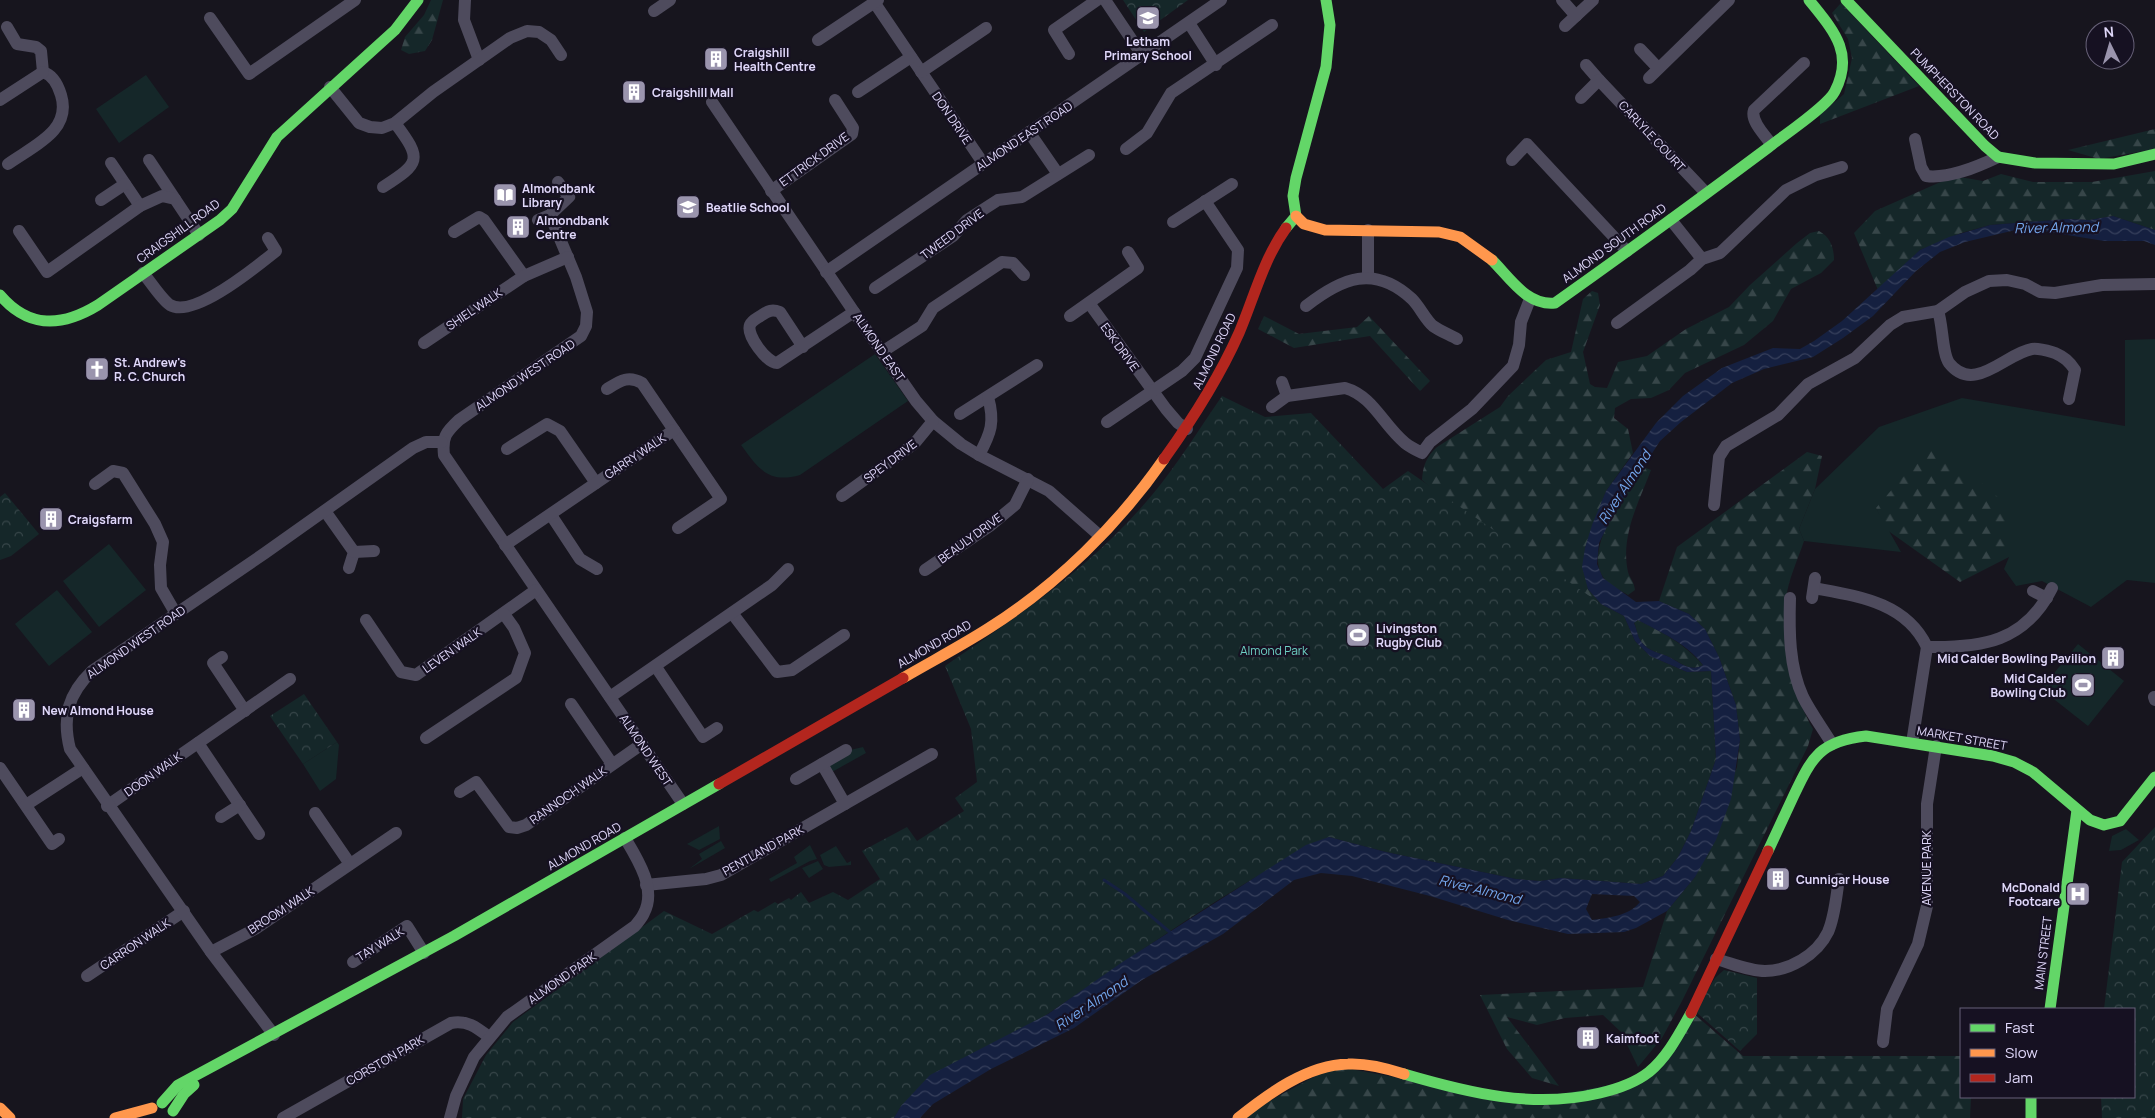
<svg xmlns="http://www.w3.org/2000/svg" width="2155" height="1118" font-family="Manrope,sans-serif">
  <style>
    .green { fill: #152729 }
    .forest { fill: url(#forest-firs) }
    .park { fill: url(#park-crowns) }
    .water { fill: url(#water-waves); fill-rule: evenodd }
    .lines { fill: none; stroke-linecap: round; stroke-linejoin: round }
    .stream { stroke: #152040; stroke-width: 3 }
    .street { stroke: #4e4b5d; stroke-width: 12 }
    .fast { stroke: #63d668; stroke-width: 11 }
    .slow { stroke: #ff974d; stroke-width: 11 }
    .jam { stroke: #b3261e; stroke-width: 11 }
    .labels { text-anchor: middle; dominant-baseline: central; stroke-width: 4.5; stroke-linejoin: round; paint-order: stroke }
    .poi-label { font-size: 12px; font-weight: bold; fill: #e0d8fa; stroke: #161122; text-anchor: start }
    .street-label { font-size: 12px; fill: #e0d8fa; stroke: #161122 }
    .park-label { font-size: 12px; fill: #6dd0c3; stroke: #161122 }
    .water-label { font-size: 14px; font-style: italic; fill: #73a6ec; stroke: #161122 }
  </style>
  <defs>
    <pattern id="forest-firs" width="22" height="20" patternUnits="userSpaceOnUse" patternTransform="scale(1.25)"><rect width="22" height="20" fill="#152729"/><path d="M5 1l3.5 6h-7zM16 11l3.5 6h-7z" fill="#374649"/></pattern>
    <pattern id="park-crowns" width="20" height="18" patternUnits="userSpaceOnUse" patternTransform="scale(1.25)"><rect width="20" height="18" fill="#152729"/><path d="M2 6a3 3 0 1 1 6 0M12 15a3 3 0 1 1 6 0" fill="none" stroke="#374649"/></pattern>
    <pattern id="water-waves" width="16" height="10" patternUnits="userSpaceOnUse" patternTransform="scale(1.25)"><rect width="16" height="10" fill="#152040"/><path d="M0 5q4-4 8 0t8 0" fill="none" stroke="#37405c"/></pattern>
  </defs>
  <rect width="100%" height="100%" fill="#17151e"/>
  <g class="green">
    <polygon points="146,75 169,107 119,143 96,109"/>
    <polygon points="2155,339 2155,583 2127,580 2091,607 2042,581 2016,586 2004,569 2009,557 1876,508 1901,552 1804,541 1799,529 1815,489 1879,427 1962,398 2125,426 2125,340"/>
    <path d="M875,354l33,47 -108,74c-32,9 -42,-7 -59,-30z"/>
    <polygon points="109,544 146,590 99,627 63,581"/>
    <polygon points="57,590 92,632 49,666 15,624"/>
    <polygon points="2078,644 2124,681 2088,726 2041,689"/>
    <polygon points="337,742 339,745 336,779 320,791 303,764"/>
    <polygon points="863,747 866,753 832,772 828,764 850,750"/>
    <polygon points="719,826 720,839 699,850 687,844"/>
    <polygon points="2126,829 2139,840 2121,850 2109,851 2112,836"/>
    <polygon points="721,841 725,848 689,869 702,859 699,854"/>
    <polygon points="810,845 817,859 810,861 771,882 769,879 797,863 794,857"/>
    <polygon points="836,846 847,863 851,861 851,865 829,867 824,865 820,855"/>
    <polygon points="818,861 823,869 809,878 802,868"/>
  </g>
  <g class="forest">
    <polygon points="431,0 443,0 432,40 425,51 409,54 401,50 405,37 424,15"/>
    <polygon points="1841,3 1919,86 1820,124 1820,115 1844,94 1852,58 1848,39 1832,13"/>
    <polygon points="2155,129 2155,149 2099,159 2068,150"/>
    <polygon points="2155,171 2155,230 2113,216 2089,220 2068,219 1990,225 1961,233 1920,250 1878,290 1854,233 1875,211 1954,176 1983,181 2001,174 2033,182 2092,182"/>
    <path d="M1819,231c11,6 15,16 15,29l-13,13 -30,16 -18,32 -29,24 -59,28 -16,17 -18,8 -20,1 -16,9 -1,10 14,11 5,24 -27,38 -21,57 3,41 13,15 -144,-94 -35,-30c1,-14 4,-23 15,-33l63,-40 8,-11 38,-36 25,-8 12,-53 9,-8 6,2 2,12 -17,47 7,32 5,3 12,1 11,-26 29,-6 39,-27 43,-22 21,-22 47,-42 13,-10z"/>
    <polygon points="1264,316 1299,334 1357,327 1369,316 1430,381 1420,391 1370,336 1294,348 1258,329"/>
    <polygon points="1933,442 2006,504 2009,557 1960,582 1887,530 1876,508"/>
    <path d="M1807,452l15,4 -7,33 -16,40 5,12c-6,18 -16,39 -18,58 -6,41 7,95 27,130l-5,17 -126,255 -20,37 -24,29 -17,-35 -18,-17 -38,3 -28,7 -30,-8 52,69 -27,-8 -25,-29 -27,-54 163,-8 24,-76 28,-34 42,-110 3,-27 -4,-35 -17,-48 -14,-28 -16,-15 -30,-13 18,-54z"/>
    <path d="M1643,467l8,3c-12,32 -31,66 -23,102 2,7 6,9 7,18l-7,5c-8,-5 -20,-10 -25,-18 -20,-29 24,-85 40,-110z"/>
    <path d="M1638,620c26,13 45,23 65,45 -13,8 -24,-4 -36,-9 -11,-4 -22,-6 -28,-18 -2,-5 -3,-11 -5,-16z"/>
    <polygon points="1693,1013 1743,1056 1961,1056 1961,1097 1971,1097 1970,1118 1238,1118 1334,1066 1523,1101 1638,1080"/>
  </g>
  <g class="park">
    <polygon points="1123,0 1188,0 1144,32"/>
    <path d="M1222,396l43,21 46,-4 72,76 25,-18 193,133 23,12 11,25 15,15 37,16 24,-1 5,88 -25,72 -13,26 -15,19 -22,8 -80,-6 -21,3 -24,-2 -130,-27 -57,-15c-99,49 -189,115 -280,176 -48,32 -99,62 -148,93l-7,12h-432l1,-19 23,-44 27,-33 151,-111 48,23 42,-24 4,2 17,-10 3,2 11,-6 2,2 10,-8 8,11 24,-11 15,8 32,-21 -18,-28 45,-24 10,14 47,-30 -9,-13 22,-16 -6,-53 -26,-63c75,-51 149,-101 207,-171 26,-31 47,-66 70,-99z"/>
    <polygon points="5,493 39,534 11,556 0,560 0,497"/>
    <polygon points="304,694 337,742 303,764 270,716"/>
    <polygon points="2155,827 2155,1118 2102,1118 2101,1097 2134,1097 2134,1009 2104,1009 2122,862"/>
    <polygon points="1724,970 1757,978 1757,1034 1740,1051 1695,1011 1715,978"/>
  </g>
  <path class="water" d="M2113,216l42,14v15l-11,-4h-40l-80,-13 -59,14 -25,10 -24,19 -43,45 -30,22 -30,19 -49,12 -32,14 -51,39 -21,19 -44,68 -17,34 -2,21 6,14 33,24 23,-1 30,13 16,15 14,28 17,48 4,35 -9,59 -15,41 -21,37 -28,34 -31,17 -12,4 -56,2 -60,-14 -78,-24 -78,-20 -31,-3 -27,7 -71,54 -81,46 -68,48 -83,41 -58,35 -13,14h-26l7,-12 29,-31 118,-61 73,-51 158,-101 27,-17 23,-8 57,15 130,27 24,2 21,-3 80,6 22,-8 15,-19 13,-26 25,-72 -5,-88 -24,1 -37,-16 -15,-15 -11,-25 -23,-12 -13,-15 -6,-22 3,-19 7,-23 14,-34 50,-68 27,-27 39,-28 51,-20 27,1 14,-8 28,-20 78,-71 29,-13 41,-12 78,-6 21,1zM1638,620c24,13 48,23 65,45 -13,8 -25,-4 -36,-9 -11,-4 -22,-6 -28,-18 -2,-5 -3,-11 -5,-15zM1592,894l42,2 6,6c-11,14 -32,16 -48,18l-6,-11z"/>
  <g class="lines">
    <polyline class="stream" points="1104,880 1125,894 1172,934"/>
    <g class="street">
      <polyline points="465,0 464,20 479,60"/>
      <polyline points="1105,0 1142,55"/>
      <polyline points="1562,0 1576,16"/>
      <polyline points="874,2 983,163"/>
      <polyline points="654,11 670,0"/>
      <polyline points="210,18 249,74 355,0"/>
      <polyline points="1189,23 1216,65"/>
      <polyline points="1565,26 1593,0"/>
      <path d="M7,27l10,17 19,3 5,4 2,21c10,3 15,13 18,23 11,36 -28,51 -53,69"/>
      <polyline points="818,40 878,0"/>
      <polyline points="1640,49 1658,68"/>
      <polyline points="1069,54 1054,30 1097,0"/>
      <polyline points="1586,65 1599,80"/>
      <polyline points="921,72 986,28"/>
      <polyline points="1649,78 1729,0"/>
      <polyline points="330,87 359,123 370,127 382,128 395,123 433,92 510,38 527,31 539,32 551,40 561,55"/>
      <polyline points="858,92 911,57"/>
      <polyline points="1581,98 1599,80 1706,193"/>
      <polyline points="0,100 43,72"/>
      <polyline points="712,102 854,312 916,401 933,421 961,444 979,455 1049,491 1100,536"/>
      <polyline points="1029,132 1058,174"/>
      <path d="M1915,139l6,28 5,9c23,3 51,-9 72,-19"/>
      <path d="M1771,144c-6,-9 -21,-23 -17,-34l50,-47"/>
      <polyline points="1126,149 1147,133 1171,93 1272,25"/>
      <polyline points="149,160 175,199"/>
      <polyline points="1512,160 1527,144 1627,251"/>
      <polyline points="111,163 140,206"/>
      <path d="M383,187c37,-24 40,-27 12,-64"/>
      <polyline points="771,191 852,134 853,128 835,100"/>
      <polyline points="101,200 125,184"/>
      <polyline points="550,215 569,197 558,182"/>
      <path d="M538,220l12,-5 26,62 11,35 -1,14 -5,10 -122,84c-13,12 -17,17 -15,35l239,349"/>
      <polyline points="1671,220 1702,259"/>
      <polyline points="1173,222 1232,184"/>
      <polyline points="1368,230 1368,277"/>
      <polyline points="19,231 47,272 140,206 162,196 175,199 199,235"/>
      <polyline points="454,232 479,217 484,220 524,276"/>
      <polyline points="826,272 1221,0"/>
      <path d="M143,273c7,8 19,27 27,32 24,14 87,-39 106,-54l-8,-13"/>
      <polyline points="875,288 953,236 967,220 998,200 1022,197 1089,155"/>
      <polyline points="1089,303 1166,409 1178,423 1187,429"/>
      <path d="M1306,306c36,-28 68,-42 106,-7 8,8 13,20 21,27 7,5 17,9 24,13"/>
      <path d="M1938,311c5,14 4,42 11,52 25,32 57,-10 83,-14 7,-1 16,2 23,4 9,4 14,8 20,17l-6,29"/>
      <polyline points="1070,316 1138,268 1128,252"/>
      <polyline points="1617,323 1690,270 1702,259 1720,253 1786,190 1816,175 1842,167"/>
      <polyline points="424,343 524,276 568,257"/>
      <path d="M803,347l-23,-35c-8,-3 -12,-1 -18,3 -4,3 -10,5 -12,10 -4,10 17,38 27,38l77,-51"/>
      <polyline points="882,352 922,326 933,308 1002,262 1013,263 1024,275"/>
      <polyline points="1282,382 1287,396"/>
      <path d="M607,389c13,-8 21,-14 35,-6l79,116 -43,29"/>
      <path d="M1272,407l15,-11 58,-8c28,8 38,37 60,55 5,4 11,7 17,10l8,-11 42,-33 41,-43 6,-21 2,-23 9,-23"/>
      <polyline points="960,414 1037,365"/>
      <polyline points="1107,422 1182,371 1195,358 1237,268 1238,250 1205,201"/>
      <polyline points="507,449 547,424 560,431 596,483"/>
      <path d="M979,455c12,-22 16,-33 9,-58"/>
      <polyline points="95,484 113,471 123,473 155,524 163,542 160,565 161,588 176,614"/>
      <polyline points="842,496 914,444 933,421"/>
      <polyline points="1714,505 1719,457 1726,446 1778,415 1808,384 1855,358 1890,325 1903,317 1938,311 1965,292 1989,281 2007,280 2025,284 2040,292 2055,293 2102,285 2155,284"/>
      <polyline points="325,511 354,552 349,568"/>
      <polyline points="551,515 580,559 597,569"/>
      <polyline points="505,545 674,430"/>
      <polyline points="354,552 374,551"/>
      <polyline points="925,570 991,525 1015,505 1028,479"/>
      <path d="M1814,588c43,8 92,14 113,59"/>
      <polyline points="2033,591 2047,598"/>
      <path d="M1790,598c-1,33 -1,69 13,99 8,16 20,32 29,47"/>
      <polyline points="1812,598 1815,578"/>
      <polyline points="732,613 777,672 792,670 844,635"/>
      <polyline points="366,620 401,672 416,675 536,590"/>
      <polyline points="222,657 213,663 245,711"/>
      <polyline points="656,667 703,737 717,728"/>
      <polyline points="610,697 772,585 788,569"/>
      <polyline points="2154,697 2155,700"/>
      <polyline points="571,704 612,764"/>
      <polyline points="426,738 516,678 525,653 514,628 504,614"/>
      <polyline points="198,743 259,834"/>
      <path d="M1912,743l15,-96c55,1 98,-5 125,-59"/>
      <polyline points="822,764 845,804"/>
      <polyline points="0,768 52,844 59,839"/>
      <polyline points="796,779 846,750"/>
      <polyline points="460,792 476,782 509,827 517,828 526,825 642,744"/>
      <polyline points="26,805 83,768"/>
      <polyline points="107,806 290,679"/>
      <polyline points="315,813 350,864"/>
      <polyline points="221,817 240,805"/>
      <polyline points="646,885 706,879 721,875 932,754"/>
      <polyline points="211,952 255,929 396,833"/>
      <path d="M1716,959c15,4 33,12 49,12 24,0 52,-16 63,-39 7,-16 8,-35 11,-53"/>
      <polyline points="353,962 407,926 424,953"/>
      <polyline points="87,976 184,911"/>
      <path d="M274,1035l-63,-83 -141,-203c-8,-32 -2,-55 22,-78l173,-118 148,-105 13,-6h16"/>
      <polyline points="1883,1042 1887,1009 1918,944 1927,906 1927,804 1936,746"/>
      <path d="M283,1118l168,-95c16,-3 25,4 38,14"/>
      <path d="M450,1118l6,-22 18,-39 33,-40 128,-91c3,-4 7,-8 9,-13 13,-24 -7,-55 -19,-75"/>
    </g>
    <g class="fast">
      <polyline points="1846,0 1985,146 1998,157 2035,163 2114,164 2155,154"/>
      <polyline points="1286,228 1296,216 1293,196 1296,178 1326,67 1330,25 1326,0"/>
      <path d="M1492,260c18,18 35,46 63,43 72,-51 143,-103 214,-156 15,-12 59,-41 66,-56 20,-39 -3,-62 -26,-91"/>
      <path d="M0,295c29,34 62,32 98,10l122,-85 12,-11 45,-72 118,-107 23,-30"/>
      <path d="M1768,851c9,-19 17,-37 26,-56 18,-38 26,-54 72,-59l127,20 21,6 19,10 57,48 14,5 16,-4 35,-44"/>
      <polyline points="2050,1009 2077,810"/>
      <path d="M1404,1074c65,19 129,35 196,19 17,-4 35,-10 49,-21 19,-16 30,-38 42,-59"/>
      <polyline points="2031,1097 2031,1118"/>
      <polyline points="162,1103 178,1085 454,936 719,784"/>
      <polyline points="173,1111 184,1094 194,1085"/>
    </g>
    <g class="slow">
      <polyline points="1296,216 1304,224 1325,230 1439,232 1460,237 1492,260"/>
      <path d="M903,678c29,-17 58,-32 86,-50 68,-43 129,-103 175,-169"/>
      <polyline points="0,1108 10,1118"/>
      <polyline points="115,1118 152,1108"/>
      <path d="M1238,1118c30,-24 69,-53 110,-54 19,-1 38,4 56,10"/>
    </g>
    <g class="jam">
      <path d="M1164,459c28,-39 55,-81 75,-126 15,-35 24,-73 47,-105"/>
      <polyline points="719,784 903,678"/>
      <polyline points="1691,1013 1768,851"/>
    </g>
  </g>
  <defs>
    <symbol id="school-square" viewBox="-11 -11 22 22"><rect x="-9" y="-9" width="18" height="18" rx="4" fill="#9a94ad" stroke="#161122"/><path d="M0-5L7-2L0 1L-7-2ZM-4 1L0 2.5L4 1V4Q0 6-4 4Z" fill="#fff"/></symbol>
    <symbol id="building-square" viewBox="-11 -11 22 22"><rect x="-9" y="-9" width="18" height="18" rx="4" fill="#9a94ad" stroke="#161122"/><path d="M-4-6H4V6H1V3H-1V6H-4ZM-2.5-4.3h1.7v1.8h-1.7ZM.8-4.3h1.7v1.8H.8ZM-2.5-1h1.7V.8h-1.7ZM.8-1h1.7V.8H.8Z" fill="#fff"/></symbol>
    <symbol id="library-square" viewBox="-11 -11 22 22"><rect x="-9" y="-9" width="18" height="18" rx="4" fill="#9a94ad" stroke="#161122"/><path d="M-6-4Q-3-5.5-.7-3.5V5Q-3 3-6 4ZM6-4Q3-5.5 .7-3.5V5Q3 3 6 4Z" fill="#fff"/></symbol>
    <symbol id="church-square" viewBox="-11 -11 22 22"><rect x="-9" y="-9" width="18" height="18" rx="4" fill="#9a94ad" stroke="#161122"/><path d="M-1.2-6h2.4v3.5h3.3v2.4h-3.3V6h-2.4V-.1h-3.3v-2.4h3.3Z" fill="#fff"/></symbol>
    <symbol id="stadium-square" viewBox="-11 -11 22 22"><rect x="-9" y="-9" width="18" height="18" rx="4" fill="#9a94ad" stroke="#161122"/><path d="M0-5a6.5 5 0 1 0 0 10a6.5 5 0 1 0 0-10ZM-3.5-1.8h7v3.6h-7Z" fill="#fff"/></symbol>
    <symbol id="hospital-square" viewBox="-11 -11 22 22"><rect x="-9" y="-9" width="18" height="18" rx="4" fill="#9a94ad" stroke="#161122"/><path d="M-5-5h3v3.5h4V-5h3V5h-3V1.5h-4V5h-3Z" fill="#fff"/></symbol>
  </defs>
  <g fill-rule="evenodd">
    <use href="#school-square" x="1134" y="4" width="28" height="28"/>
    <use href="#building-square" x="702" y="45" width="28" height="28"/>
    <use href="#building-square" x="620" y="78" width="28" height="28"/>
    <use href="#library-square" x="491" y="181" width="28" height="28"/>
    <use href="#school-square" x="674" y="193" width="28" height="28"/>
    <use href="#building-square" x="504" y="213" width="28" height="28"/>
    <use href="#church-square" x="83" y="355" width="28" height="28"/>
    <use href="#building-square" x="37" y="505" width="28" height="28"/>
    <use href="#stadium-square" x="1344" y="621" width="28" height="28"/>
    <use href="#building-square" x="2099" y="644" width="28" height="28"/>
    <use href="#stadium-square" x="2069" y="671" width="28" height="28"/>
    <use href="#building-square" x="10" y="696" width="28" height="28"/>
    <use href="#building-square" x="1764" y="865" width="28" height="28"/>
    <use href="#hospital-square" x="2064" y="880" width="28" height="28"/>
    <use href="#building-square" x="1574" y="1024" width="28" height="28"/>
  </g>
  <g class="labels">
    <g class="poi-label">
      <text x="1148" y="41" text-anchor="middle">Letham<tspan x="1148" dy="14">Primary School</tspan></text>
      <text x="734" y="52">Craigshill<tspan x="734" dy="14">Health Centre</tspan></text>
      <text x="652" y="92">Craigshill Mall</text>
      <text x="522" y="188">Almondbank<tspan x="522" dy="14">Library</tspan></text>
      <text x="706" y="207">Beatlie School</text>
      <text x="536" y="220">Almondbank<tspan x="536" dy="14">Centre</tspan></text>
      <text x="114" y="362">St. Andrew's<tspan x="114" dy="14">R. C. Church</tspan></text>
      <text x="68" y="519">Craigsfarm</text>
      <text x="1376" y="628">Livingston<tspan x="1376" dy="14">Rugby Club</tspan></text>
      <text x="2096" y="658" text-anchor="end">Mid Calder Bowling Pavilion</text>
      <text x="2066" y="678" text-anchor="end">Mid Calder<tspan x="2066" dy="14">Bowling Club</tspan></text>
      <text x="42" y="710">New Almond House</text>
      <text x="1796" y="879">Cunnigar House</text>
      <text x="2060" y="887" text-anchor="end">McDonald<tspan x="2060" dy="14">Footcare</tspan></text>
      <text x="1606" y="1038">Kaimfoot</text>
    </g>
    <g class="street-label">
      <text transform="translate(1955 94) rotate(46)">PUMPHERSTON ROAD</text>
      <text transform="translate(952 118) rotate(56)">DON DRIVE</text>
      <text transform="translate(1024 136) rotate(-34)">ALMOND EAST ROAD</text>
      <text transform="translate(1652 136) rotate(47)">CARLYLE COURT</text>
      <text transform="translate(814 159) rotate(-36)">ETTRICK DRIVE</text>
      <text transform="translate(178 231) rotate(-36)">CRAIGSHILL ROAD</text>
      <text transform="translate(952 234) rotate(-37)">TWEED DRIVE</text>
      <text transform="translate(1614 243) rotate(-36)">ALMOND SOUTH ROAD</text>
      <text transform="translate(474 309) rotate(-34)">SHIEL WALK</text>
      <text transform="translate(879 347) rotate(55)">ALMOND EAST</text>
      <text transform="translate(1120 347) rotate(54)">ESK DRIVE</text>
      <text transform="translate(1214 351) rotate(-64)">ALMOND ROAD</text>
      <text transform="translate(525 375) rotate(-34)">ALMOND WEST ROAD</text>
      <text transform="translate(635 456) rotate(-34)">GARRY WALK</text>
      <text transform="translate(890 461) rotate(-37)">SPEY DRIVE</text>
      <text transform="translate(970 538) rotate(-36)">BEAULY DRIVE</text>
      <text transform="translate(136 642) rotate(-35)">ALMOND WEST ROAD</text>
      <text transform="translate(934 644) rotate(-30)">ALMOND ROAD</text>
      <text transform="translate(452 650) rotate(-35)">LEVEN WALK</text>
      <text transform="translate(1962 738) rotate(10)">MARKET STREET</text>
      <text transform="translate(646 750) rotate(56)">ALMOND WEST</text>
      <text transform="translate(153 774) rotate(-35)">DOON WALK</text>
      <text transform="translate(568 795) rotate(-35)">RANNOCH WALK</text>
      <text transform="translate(584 846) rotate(-30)">ALMOND ROAD</text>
      <text transform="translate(763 850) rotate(-29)">PENTLAND PARK</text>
      <text transform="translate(1926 868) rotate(-90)">AVENUE PARK</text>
      <text transform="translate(281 910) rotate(-33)">BROOM WALK</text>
      <text transform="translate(135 944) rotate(-34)">CARRON WALK</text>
      <text transform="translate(380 944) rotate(-32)">TAY WALK</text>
      <text transform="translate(2043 953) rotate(-83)">MAIN STREET</text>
      <text transform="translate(562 978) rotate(-35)">ALMOND PARK</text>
      <text transform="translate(385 1060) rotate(-30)">CORSTON PARK</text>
    </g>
    <g class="park-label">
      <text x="1274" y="650">Almond Park</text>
    </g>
    <g class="water-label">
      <text transform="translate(2056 227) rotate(-1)">River Almond</text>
      <text transform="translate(1624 487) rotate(-57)">River Almond</text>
      <text transform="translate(1480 889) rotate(14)">River Almond</text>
      <text transform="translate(1091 1003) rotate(-34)">River Almond</text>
    </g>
  </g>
  <rect x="1960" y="1008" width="175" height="90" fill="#161122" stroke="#676178"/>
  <rect x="1970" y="1024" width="25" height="8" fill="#63d668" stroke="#676178"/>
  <text x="2005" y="1033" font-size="15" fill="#e0d8fa">Fast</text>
  <rect x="1970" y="1049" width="25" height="8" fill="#ff974d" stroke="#676178"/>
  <text x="2005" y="1058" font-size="15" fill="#e0d8fa">Slow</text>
  <rect x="1970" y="1074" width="25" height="8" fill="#b3261e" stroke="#676178"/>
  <text x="2005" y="1083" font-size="15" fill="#e0d8fa">Jam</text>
  <g transform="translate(2110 45) rotate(355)"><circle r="24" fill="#161122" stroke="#676178"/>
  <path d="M0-4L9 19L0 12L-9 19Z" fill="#9a94ad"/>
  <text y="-8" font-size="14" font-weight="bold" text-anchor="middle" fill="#e0d8fa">N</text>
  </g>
</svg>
